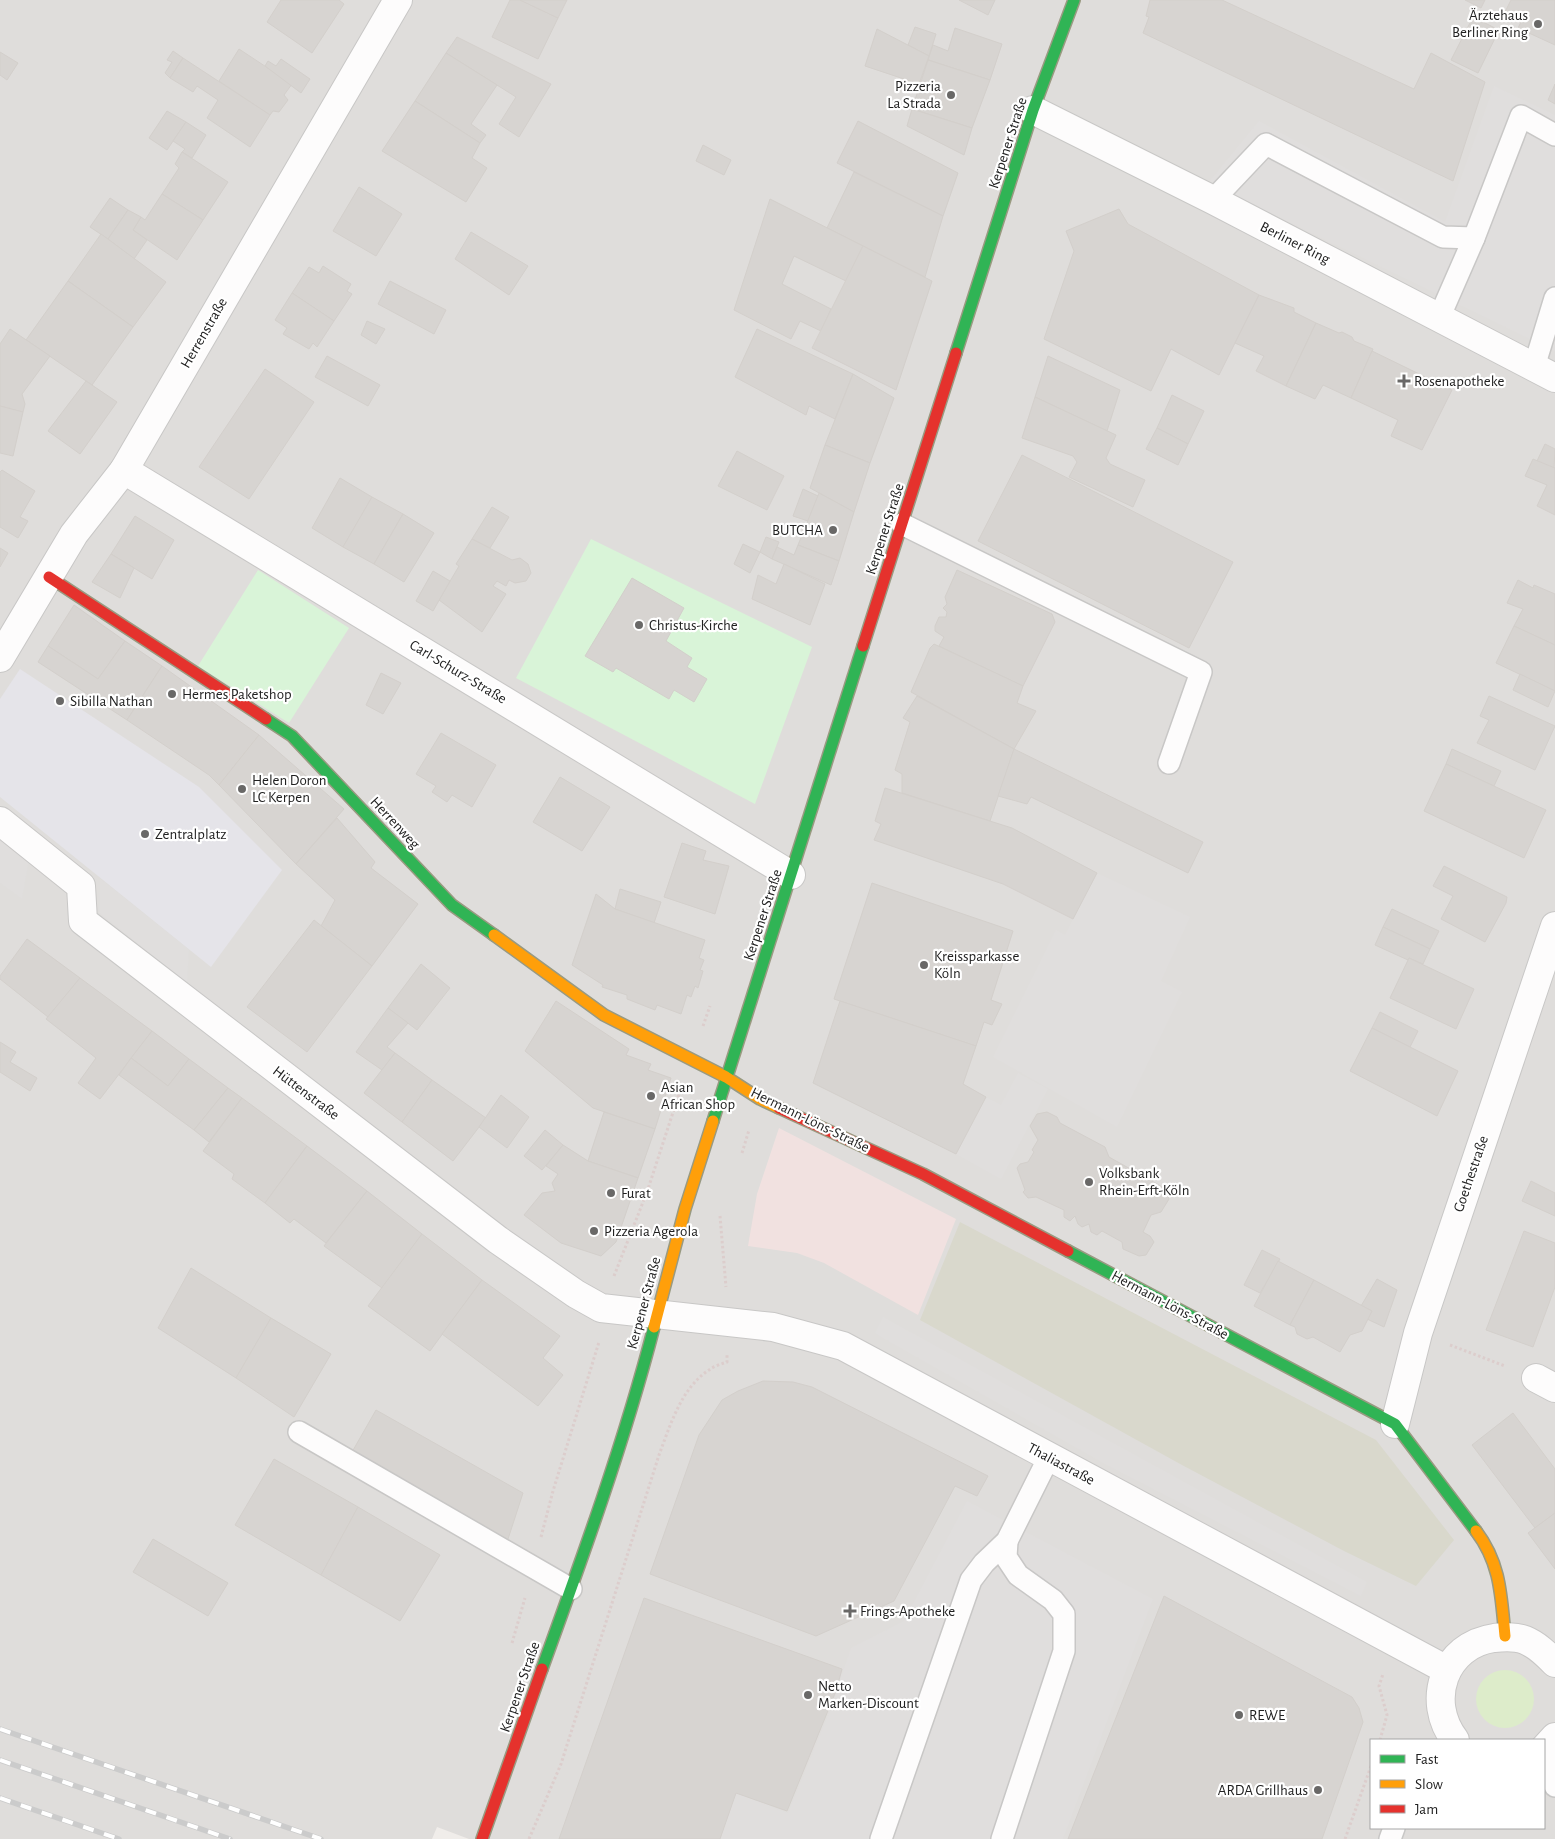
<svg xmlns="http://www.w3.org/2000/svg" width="1555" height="1839" font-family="'Alegreya Sans',sans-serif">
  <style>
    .residential { fill: #dfdddb; fill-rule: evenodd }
    .commercial { fill: #f1e1e0 }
    .construction { fill: #d9d8cc }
    .grass { fill: #ddecca }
    .park { fill: #d9f4d8 }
    .parking { fill: #e0dedd }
    .plaza { fill: #e5e4e9 }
    .building { fill: #d7d4d1; stroke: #d3cfcb }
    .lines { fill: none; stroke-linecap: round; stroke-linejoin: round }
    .lane-casing { stroke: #c8c7c6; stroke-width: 24 }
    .street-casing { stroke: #c8c7c6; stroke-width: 30 }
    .fast-casing { stroke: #999a81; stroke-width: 14 }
    .slow-casing { stroke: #999a81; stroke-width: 14 }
    .jam-casing { stroke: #999a81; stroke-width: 14 }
    .path { stroke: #dccdcc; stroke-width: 3; stroke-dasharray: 2.5 2.5; stroke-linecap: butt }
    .lane { stroke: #fdfcfc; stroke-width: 21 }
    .street { stroke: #fdfcfc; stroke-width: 28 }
    .fast { stroke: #30b455; stroke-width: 11 }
    .slow { stroke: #ff9f0a; stroke-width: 11 }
    .jam { stroke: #e5322d; stroke-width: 11 }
    .rail-casing { stroke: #cbcbcb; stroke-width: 5.5 }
    .rail { stroke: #fff; stroke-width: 4; stroke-dasharray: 11; stroke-linecap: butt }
    .poi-dot { fill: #696867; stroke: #fff; stroke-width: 2 }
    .labels { text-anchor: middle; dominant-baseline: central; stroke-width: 4.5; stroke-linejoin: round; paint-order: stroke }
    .poi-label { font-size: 15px; fill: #212121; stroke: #fff; text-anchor: start }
    .street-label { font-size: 15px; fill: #212121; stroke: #fff }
  </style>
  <rect width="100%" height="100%" fill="#f0edea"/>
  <path class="residential" d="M0,0h1555v1839h-1086l-32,-12 -5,12h-432zM1371,1740h173v88h-173z"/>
  <polygon class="commercial" points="779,1128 956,1219 918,1315 824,1263 797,1253 748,1246 757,1194"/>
  <polygon class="construction" points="960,1222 1376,1440 1454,1540 1416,1586 1344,1551 1182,1465 920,1320"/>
  <circle class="grass" cx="1505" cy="1699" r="29"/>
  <g class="park">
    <polygon points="591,539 812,647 755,804 516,678"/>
    <polygon points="258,570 349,628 289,723 198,666"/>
  </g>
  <g class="parking">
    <polygon points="1494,86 1555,115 1555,351 1208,183 1259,121 1445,222"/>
    <polygon points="0,840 29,860 22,899 0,883"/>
    <polygon points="1097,873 1190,917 1161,981 1182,992 1117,1127 993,1057 1056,930 1065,935"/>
    <polygon points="100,878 189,949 187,983 99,913"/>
    <polygon points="1018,1073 1048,1089 1001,1179 956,1154 986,1097 1001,1105"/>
    <polygon points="883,1317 1367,1582 1361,1596 1105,1464 883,1338 875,1333"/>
    <polygon points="967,1501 1153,1599 1063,1839 720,1839 736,1793 788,1813 829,1713 851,1648 904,1621"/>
  </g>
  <polygon class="plaza" points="20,669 199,787 282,870 211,967 0,797 0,699"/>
  <g class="building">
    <polygon points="281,0 339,0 344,4 312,53 267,22"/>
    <polygon points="510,0 520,0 558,18 538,59 492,37"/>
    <polygon points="520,0 567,0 558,18"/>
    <polygon points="959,0 995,0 988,15"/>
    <polygon points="1150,0 1222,0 1414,89 1431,53 1485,82 1453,181 1143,33 1149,17 1146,16"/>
    <polygon points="1465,0 1485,0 1481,8"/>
    <polygon points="1511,0 1555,0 1555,45 1518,28 1522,20 1505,12"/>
    <polygon points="1473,17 1499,30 1478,73 1451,60"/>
    <polygon points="915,27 936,34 929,56 908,45"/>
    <polygon points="955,28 1002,44 990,80 928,60 933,45 948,51"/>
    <polygon points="877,29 929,56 919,84 865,66"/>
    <polygon points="457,37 551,84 519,137 499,124 516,97 446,53"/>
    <polygon points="239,49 292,84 284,95 288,100 279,112 273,111 270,115 219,81"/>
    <polygon points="173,51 183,58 170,78 165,73 172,62 167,60"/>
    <polygon points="0,52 18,63 7,80 0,75"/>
    <polygon points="446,53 497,85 471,124 486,135 480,143 415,101"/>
    <polygon points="183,58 270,115 250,147 207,118 218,100 197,86 193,92 170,78"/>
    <polygon points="281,59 310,79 301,93 265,66 268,61 276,66"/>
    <polygon points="928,60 990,80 972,128 912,109"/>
    <polygon points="1555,84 1555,104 1548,100"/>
    <polygon points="415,101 480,143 472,158 487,168 466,202 382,151"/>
    <polygon points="912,109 972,128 964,155 907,126"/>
    <polygon points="167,111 186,122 167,150 149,138"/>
    <polygon points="858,121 958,173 943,216 837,163"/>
    <polygon points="186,122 206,135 192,158 182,152 185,149 173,141"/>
    <polygon points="703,145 731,160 724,175 696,161"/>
    <polygon points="182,152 228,182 203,220 162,194 179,168 175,164"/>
    <polygon points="854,172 943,216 925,277 827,228"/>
    <polygon points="359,187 402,214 376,256 333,231"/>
    <polygon points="162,194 203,220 177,260 133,230 141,217 145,220"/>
    <polygon points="110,198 128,210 108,239 90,227"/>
    <polygon points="770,199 863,246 846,281 794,256 782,284 831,309 821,331 800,321 791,339 734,310"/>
    <polygon points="1119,209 1128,224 1259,295 1219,375 1171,349 1151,391 1044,339 1074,251 1066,231"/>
    <polygon points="128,210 141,217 133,230 147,240 134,259 108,239"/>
    <polygon points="471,232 528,266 509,295 455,259"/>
    <polygon points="101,234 166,282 133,327 68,281"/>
    <polygon points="863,246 932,281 896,390 812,348"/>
    <polygon points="323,266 351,284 347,291 352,294 334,321 292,293 309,267 319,273"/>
    <polygon points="68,281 133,327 92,385 26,340"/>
    <polygon points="390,281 446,310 434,334 378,304"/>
    <polygon points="292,293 334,321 317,347 313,343 309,349 283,334 287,328 275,320"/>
    <polygon points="1259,295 1294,308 1294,312 1316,323 1286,386 1256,371 1264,356 1235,343"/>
    <polygon points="367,321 385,329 376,344 361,335"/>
    <polygon points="1316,323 1339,333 1342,332 1352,337 1354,341 1373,349 1351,398 1323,385 1315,399 1286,386"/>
    <polygon points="10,329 50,356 22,394 25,404 23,412 0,406 0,344"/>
    <polygon points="757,329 853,374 835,419 809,406 806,415 735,377"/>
    <polygon points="1372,351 1452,390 1422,450 1391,436 1398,420 1351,398"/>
    <polygon points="327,356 380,385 368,406 315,377"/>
    <polygon points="1048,356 1120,390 1107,431 1035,397"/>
    <polygon points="265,369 314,402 249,499 199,467"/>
    <polygon points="853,374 894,398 870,463 825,445"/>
    <polygon points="86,381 117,402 80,454 48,431"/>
    <polygon points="1172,395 1204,411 1188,444 1157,428"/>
    <polygon points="1035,397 1116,435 1106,458 1110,464 1145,480 1133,507 1069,477 1077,462 1073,456 1022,438"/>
    <polygon points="0,406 23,412 13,456 0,453"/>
    <polygon points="1157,428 1188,444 1178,465 1146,449"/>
    <polygon points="1545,444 1555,449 1554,469 1537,461"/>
    <polygon points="825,445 870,463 854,512 810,488"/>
    <polygon points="737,451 784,476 767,510 718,486"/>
    <polygon points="1022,455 1233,562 1189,648 978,541"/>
    <polygon points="1533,459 1555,468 1555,515 1537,506 1547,485 1525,476"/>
    <polygon points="2,470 35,491 20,517 28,521 18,538 0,527 0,472"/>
    <polygon points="340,478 372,497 343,547 312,528"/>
    <polygon points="803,489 818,496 808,521 793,516"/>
    <polygon points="819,493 854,512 839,561 798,545"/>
    <polygon points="372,497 403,514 374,564 343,547"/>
    <polygon points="492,507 509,517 490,548 472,539"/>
    <polygon points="403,514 434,533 404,582 374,564"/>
    <polygon points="135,516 174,540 152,579 111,554"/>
    <polygon points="766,537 779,542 772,559 760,552"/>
    <polygon points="472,539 512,560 520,558 528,564 531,573 526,581 515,583 509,580 506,586 497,581 493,586 506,594 482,632 439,600 459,566 456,564"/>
    <polygon points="743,544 760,552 750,573 734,564"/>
    <polygon points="798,545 839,561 831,585 772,559 777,547 794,555"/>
    <polygon points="0,548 8,553 0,567"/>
    <polygon points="111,554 134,568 120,598 92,582"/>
    <polygon points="784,564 825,584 810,625 752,599 758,575 776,584"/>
    <polygon points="957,570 1052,614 1055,622 1023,686 939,646 944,637 935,631 935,626 939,617 946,617 947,612 943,608 947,604 945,597"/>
    <polygon points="433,571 450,581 433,611 416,601"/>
    <polygon points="632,578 684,608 666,641 692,658 687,667 707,679 694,702 674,690 669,699 616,668 613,672 585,656"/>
    <polygon points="1518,580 1533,588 1534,585 1555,594 1555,645 1514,626 1523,609 1507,603"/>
    <polygon points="74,605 125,641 98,679 48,646"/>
    <polygon points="1514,626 1555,645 1555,691 1496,663"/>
    <polygon points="125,641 162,666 127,720 38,662 48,646 98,679"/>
    <polygon points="934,644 1023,686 1017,703 1036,711 1014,749 911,692 930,648"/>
    <polygon points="162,666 259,735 219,785 209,775 127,720"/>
    <polygon points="381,673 401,683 383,714 366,705"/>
    <polygon points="1520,674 1555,691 1548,707 1513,690"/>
    <polygon points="917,696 1014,749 990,821 902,793 902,774 895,770 910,722 903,718"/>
    <polygon points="1489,696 1555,726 1535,770 1477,743 1489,720 1480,716"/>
    <polygon points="441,733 496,765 472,807 452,795 447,802 432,792 436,786 416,774"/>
    <polygon points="259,735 344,809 296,864 219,785"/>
    <polygon points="1014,749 1203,842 1188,873 1031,797 1027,804 998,796"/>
    <polygon points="1452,749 1501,771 1494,786 1446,764"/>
    <polygon points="1446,764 1546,810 1524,858 1424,811"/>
    <polygon points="560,777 610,807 582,851 533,822"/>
    <polygon points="885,788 1012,828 1097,873 1073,919 1003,884 874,840 881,824 875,821"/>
    <polygon points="337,818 375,862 371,868 418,904 372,966 321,926 335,900 296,864"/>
    <polygon points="682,843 706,851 703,860 729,866 715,914 664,897"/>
    <polygon points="1444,866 1507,897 1506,903 1485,942 1441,919 1453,896 1433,886"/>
    <polygon points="872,883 1013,931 991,1000 1002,1004 992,1025 984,1022 976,1046 834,999"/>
    <polygon points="620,889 661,902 654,923 615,909"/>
    <polygon points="596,894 615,909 705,940 699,958 704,960 700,970 703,971 698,988 695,986 691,997 687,995 681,1014 657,1005 655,1010 627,999 627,995 602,987 603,985 572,965"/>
    <polygon points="1392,909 1439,931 1430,949 1383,927"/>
    <polygon points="314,920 372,966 307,1052 247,1007"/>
    <polygon points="1383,927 1430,949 1423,964 1409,958 1408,960 1375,945"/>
    <polygon points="27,939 80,978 48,1017 0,979 0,976"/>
    <polygon points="1409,958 1474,989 1456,1029 1390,998"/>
    <polygon points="421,964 450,988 417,1030 388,1008"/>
    <polygon points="80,978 152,1031 100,1099 78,1083 96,1058 46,1019"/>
    <polygon points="556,1001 629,1049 626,1055 651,1064 648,1070 671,1078 655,1129 593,1108 525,1051"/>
    <polygon points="840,1001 976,1046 963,1084 986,1097 956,1154 813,1083"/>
    <polygon points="388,1008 408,1023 387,1047 395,1053 382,1070 356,1052"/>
    <polygon points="1380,1012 1418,1031 1410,1047 1372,1028"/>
    <polygon points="1372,1028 1458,1071 1437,1116 1350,1071"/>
    <polygon points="152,1031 189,1059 168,1086 131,1058"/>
    <polygon points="0,1042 16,1052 10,1062 37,1078 30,1091 0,1072"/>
    <polygon points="395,1053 432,1080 402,1122 364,1093"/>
    <polygon points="131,1058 168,1086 189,1059 228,1088 194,1130 119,1075"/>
    <polygon points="432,1080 486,1118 453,1161 402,1122"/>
    <polygon points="228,1088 242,1098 209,1142 194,1130"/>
    <polygon points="501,1095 529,1117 507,1148 479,1127"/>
    <polygon points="242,1098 307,1146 265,1203 232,1179 234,1174 203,1151"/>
    <polygon points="604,1112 655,1129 638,1178 588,1161"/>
    <polygon points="1047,1112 1057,1117 1060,1123 1105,1147 1109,1157 1166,1189 1169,1199 1161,1212 1151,1215 1143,1232 1150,1236 1154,1242 1146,1255 1139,1256 1123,1249 1122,1242 1102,1231 1097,1235 1091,1232 1089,1224 1082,1227 1078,1224 1075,1216 1070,1221 1064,1217 1064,1210 1036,1197 1028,1198 1023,1192 1025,1190 1017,1168 1020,1164 1028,1162 1034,1152 1032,1150 1038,1140 1030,1126 1037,1114"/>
    <polygon points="545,1130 563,1145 542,1170 524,1156"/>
    <polygon points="563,1145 588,1161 638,1178 616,1242 601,1256 561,1243 524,1215 542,1193 555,1191 552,1183 558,1174 546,1166"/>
    <polygon points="307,1146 367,1191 326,1243 294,1219 290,1223 265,1203"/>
    <polygon points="1531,1181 1555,1193 1555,1216 1522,1201"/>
    <polygon points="367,1191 422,1234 382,1288 324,1246"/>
    <polygon points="1524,1231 1555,1243 1555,1287 1533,1347 1486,1330"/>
    <polygon points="422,1234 482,1280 430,1351 368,1306"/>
    <polygon points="1262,1250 1280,1259 1260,1293 1244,1285"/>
    <polygon points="1278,1261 1314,1280 1290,1325 1254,1306"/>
    <polygon points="191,1268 271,1318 236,1378 158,1328"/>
    <polygon points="1377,1279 1397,1290 1384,1327 1367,1319 1372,1311 1361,1306"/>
    <polygon points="482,1280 560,1336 543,1358 563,1375 538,1406 442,1334"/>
    <polygon points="1314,1280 1372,1311 1362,1331 1350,1335 1340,1352 1313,1337 1307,1339 1297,1334 1295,1327 1290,1325"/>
    <polygon points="271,1318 331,1354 294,1417 236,1378"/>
    <polygon points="763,1381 793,1382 812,1387 988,1476 977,1496 955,1486 894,1601 816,1636 650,1574 699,1435 722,1400 738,1391"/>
    <polygon points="376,1410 523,1493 507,1542 352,1452"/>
    <polygon points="1513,1413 1555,1469 1555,1513 1535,1528 1472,1445"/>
    <polygon points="274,1459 358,1507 321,1575 235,1525"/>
    <polygon points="358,1507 440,1555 400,1621 321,1575"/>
    <polygon points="1555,1513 1555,1569 1528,1533"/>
    <polygon points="153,1539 228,1583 208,1616 133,1572"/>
    <polygon points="1164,1596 1352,1697 1359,1708 1363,1722 1322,1839 1068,1839"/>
    <polygon points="644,1598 842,1669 836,1691 787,1811 736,1793 720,1839 559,1839"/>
  </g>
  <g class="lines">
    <defs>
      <g id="lane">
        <polyline points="1213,200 1266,144 1443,237 1474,238"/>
        <polyline points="1439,318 1474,238 1521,116 1555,135"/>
        <polyline points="1534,367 1555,298"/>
        <polyline points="902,524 1201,672 1169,763"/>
        <polyline points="299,1432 571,1589"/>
        <polyline points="1544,1756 1555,1786"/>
        <polyline points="881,1839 971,1580 984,1563 1007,1541 1049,1457"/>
        <polyline points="1002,1839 1064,1651 1064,1614 1053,1600 1018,1575 1006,1557 1007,1541"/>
        <polyline points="1390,1839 1394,1828"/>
      </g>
      <g id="street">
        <polyline points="1033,110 1213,200 1555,378"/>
        <polyline points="124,470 791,875"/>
        <polyline points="0,658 74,534 124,470 398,0"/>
        <polyline points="0,821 81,886 83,921 498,1240 576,1294 601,1308 773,1327 843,1346 1447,1670"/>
        <polyline points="1536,1378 1555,1388"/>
        <polyline points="1395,1424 1418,1333 1555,926"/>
        <path d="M1455,1740c-30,-39 -11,-95 39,-102 10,-1 21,-2 31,2 12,5 21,14 30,23"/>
        <polyline points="1544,1749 1555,1737"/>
      </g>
      <g id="fast">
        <polyline points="956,353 1033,110 1074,0"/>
        <polyline points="266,719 292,736 452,905 494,935"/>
        <polyline points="713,1121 863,646"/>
        <polyline points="1068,1251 1395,1424 1476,1531"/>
        <path d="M542,1669c41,-113 82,-226 112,-342"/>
      </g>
      <g id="slow">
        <polyline points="494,935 604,1015 726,1077 760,1099 779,1108"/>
        <polyline points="654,1327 685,1209 713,1121"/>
        <path d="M1476,1531c25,33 25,65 29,105"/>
      </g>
      <g id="jam">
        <polyline points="49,577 266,719"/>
        <polyline points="863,646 956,353"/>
        <polyline points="779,1108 923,1174 1068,1251"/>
        <polyline points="482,1839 542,1669"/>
      </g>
    </defs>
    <use href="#lane" class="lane-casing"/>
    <use href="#street" class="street-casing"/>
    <use href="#fast" class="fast-casing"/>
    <use href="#slow" class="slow-casing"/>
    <use href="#jam" class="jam-casing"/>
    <g class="path">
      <polyline points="703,1026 710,1006"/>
      <polyline points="742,1153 749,1130"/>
      <polyline points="720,1216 726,1287"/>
      <polyline points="614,1276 647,1192 680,1091"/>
      <polyline points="1450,1345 1505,1366"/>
      <polyline points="541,1537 553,1491 599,1342"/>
      <polyline points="512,1643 525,1598"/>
      <polyline points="1380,1740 1387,1715 1379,1686 1383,1674"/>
      <path d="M529,1839l32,-75 98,-309c11,-29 22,-67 50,-85 5,-4 12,-6 18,-8v-7"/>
      <polyline points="1345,1839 1371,1766"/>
    </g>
    <use href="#lane" class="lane"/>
    <use href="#street" class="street"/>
    <use href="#fast" class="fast"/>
    <use href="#slow" class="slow"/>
    <use href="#jam" class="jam"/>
    <defs>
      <g id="rail">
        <polyline points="0,1729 321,1839"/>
        <polyline points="0,1760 230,1839"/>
        <polyline points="0,1798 119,1839"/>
      </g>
    </defs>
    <use href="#rail" class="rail-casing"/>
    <use href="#rail" class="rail"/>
  </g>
  <g class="poi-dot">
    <circle cx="1538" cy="24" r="5"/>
    <circle cx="951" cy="95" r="5"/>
    <path d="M1401.5 373.5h5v5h5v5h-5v5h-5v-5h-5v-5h5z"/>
    <circle cx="833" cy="530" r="5"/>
    <circle cx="639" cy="625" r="5"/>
    <circle cx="172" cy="694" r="5"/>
    <circle cx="60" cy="701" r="5"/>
    <circle cx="242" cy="789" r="5"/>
    <circle cx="145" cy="834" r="5"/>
    <circle cx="924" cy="965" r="5"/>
    <circle cx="651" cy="1096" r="5"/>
    <circle cx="1089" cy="1182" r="5"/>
    <circle cx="611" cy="1193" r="5"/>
    <circle cx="594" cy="1231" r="5"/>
    <path d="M847.5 1603.5h5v5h5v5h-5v5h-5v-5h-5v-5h5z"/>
    <circle cx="808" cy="1695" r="5"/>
    <circle cx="1239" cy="1715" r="5"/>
    <circle cx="1318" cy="1790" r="5"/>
  </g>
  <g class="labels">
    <g class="poi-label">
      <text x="1528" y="15" text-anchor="end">Ärztehaus<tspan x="1528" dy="17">Berliner Ring</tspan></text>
      <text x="941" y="86" text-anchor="end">Pizzeria<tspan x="941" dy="17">La Strada</tspan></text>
      <text x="1414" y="381">Rosenapotheke</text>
      <text x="823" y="530" text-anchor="end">BUTCHA</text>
      <text x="649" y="625">Christus-Kirche</text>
      <text x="182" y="694">Hermes Paketshop</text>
      <text x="70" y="701">Sibilla Nathan</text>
      <text x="252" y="780">Helen Doron<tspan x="252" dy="17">LC Kerpen</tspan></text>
      <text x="155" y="834">Zentralplatz</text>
      <text x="934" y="956">Kreissparkasse<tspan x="934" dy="17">Köln</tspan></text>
      <text x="661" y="1087">Asian<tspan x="661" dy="17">African Shop</tspan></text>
      <text x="1099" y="1173">Volksbank<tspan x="1099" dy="17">Rhein-Erft-Köln</tspan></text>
      <text x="621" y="1193">Furat</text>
      <text x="604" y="1231">Pizzeria Agerola</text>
      <text x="860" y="1611">Frings-Apotheke</text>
      <text x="818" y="1686">Netto<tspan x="818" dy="17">Marken-Discount</tspan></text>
      <text x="1249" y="1715">REWE</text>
      <text x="1308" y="1790" text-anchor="end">ARDA Grillhaus</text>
    </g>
    <g class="street-label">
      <text transform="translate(1008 143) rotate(-72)">Kerpener Straße</text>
      <text transform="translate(1295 243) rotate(27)">Berliner Ring</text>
      <text transform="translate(204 333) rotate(-60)">Herrenstraße</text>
      <text transform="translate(885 529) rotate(-72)">Kerpener Straße</text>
      <text transform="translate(458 672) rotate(31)">Carl-Schurz-Straße</text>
      <text transform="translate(395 823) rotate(47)">Herrenweg</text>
      <text transform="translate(763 915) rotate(-72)">Kerpener Straße</text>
      <text transform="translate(306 1093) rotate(37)">Hüttenstraße</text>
      <text transform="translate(810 1120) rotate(26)">Hermann-Löns-Straße</text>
      <text transform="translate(1471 1174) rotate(-71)">Goethestraße</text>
      <text transform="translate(644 1303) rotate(-75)">Kerpener Straße</text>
      <text transform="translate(1170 1305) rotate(28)">Hermann-Löns-Straße</text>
      <text transform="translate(1061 1464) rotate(28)">Thaliastraße</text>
      <text transform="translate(520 1687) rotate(-71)">Kerpener Straße</text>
    </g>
  </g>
  <rect x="1370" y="1739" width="175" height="90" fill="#ffffff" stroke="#a6a6a6"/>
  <rect x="1380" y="1755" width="25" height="8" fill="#30b455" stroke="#a6a6a6"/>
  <text x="1415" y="1764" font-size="15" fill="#212121">Fast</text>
  <rect x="1380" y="1780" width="25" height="8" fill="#ff9f0a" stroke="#a6a6a6"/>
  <text x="1415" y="1789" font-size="15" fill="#212121">Slow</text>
  <rect x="1380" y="1805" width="25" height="8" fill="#e5322d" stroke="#a6a6a6"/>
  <text x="1415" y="1814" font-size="15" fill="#212121">Jam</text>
</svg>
